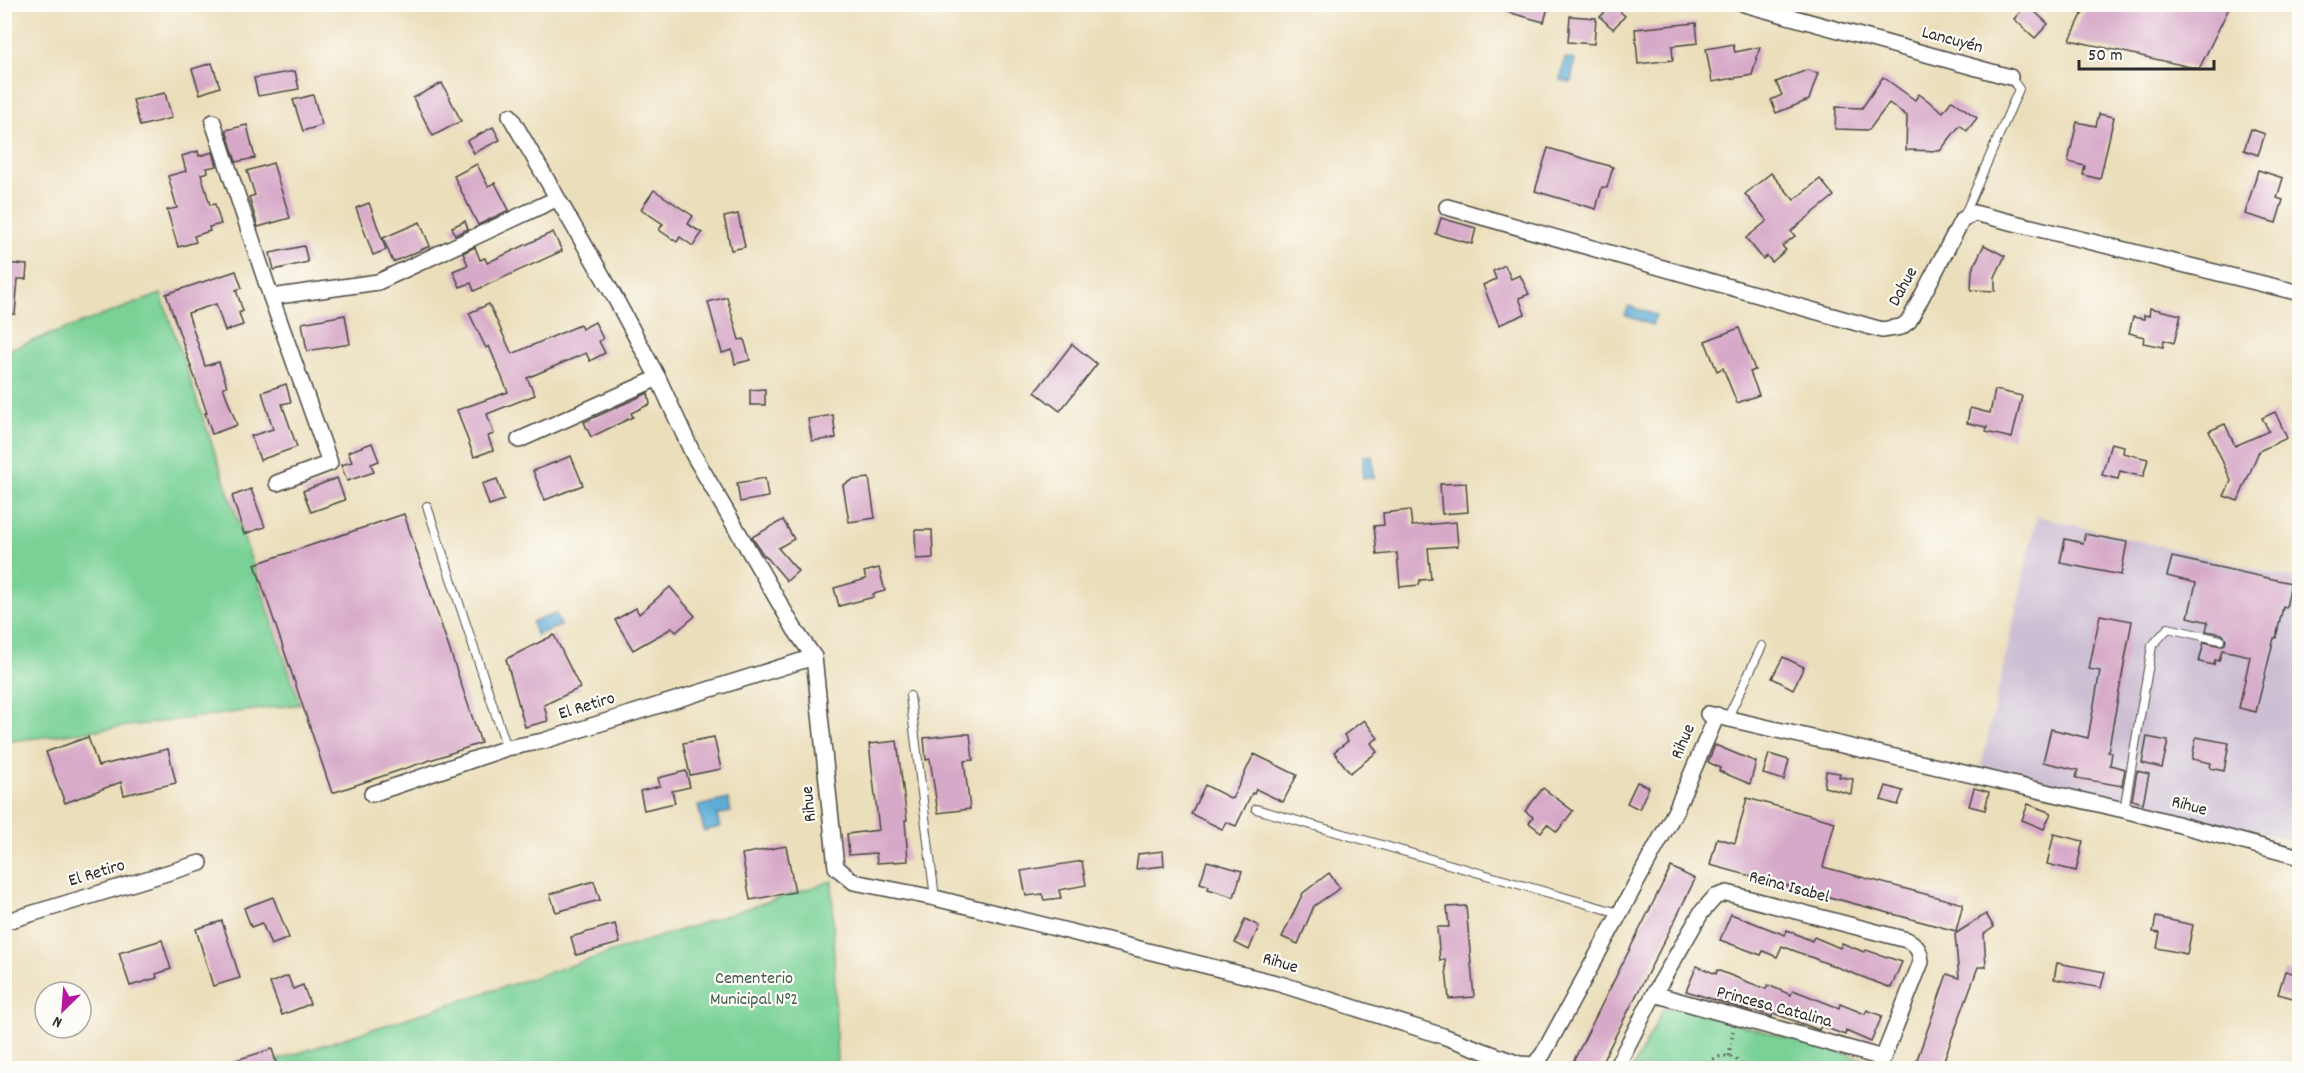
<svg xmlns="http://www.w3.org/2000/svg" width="2304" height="1073" font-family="Dekko,sans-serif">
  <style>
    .industrial { fill: #ccbed3 }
    .green { fill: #79d196; stroke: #527e60; stroke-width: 1.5 }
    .water { fill: #5cacd6; stroke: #446c80; stroke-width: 1.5 }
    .building { fill: #d7a9c8 }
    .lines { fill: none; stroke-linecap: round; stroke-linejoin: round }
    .lane-casing { stroke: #484641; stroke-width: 10 }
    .street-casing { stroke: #484641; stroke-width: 18 }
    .path { stroke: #484641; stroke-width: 3; stroke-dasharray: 1.5 4.5; stroke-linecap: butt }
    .lane { stroke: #fff; stroke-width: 8 }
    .street { stroke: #fff; stroke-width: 15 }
    .labels { text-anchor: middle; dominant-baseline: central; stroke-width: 4.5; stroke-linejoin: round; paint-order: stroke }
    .street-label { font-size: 18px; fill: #2b2b2b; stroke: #fdfcf7 }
    .park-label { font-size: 18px; fill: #425d4b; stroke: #fdfcf7 }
  </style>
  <rect width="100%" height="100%" fill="#fdfcf7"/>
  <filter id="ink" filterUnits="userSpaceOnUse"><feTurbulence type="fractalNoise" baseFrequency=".0167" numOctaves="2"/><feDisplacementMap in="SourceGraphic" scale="12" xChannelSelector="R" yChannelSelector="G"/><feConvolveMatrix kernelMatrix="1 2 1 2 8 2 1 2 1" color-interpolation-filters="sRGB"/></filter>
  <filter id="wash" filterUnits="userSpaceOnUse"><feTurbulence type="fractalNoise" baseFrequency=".008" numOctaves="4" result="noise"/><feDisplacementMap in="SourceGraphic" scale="24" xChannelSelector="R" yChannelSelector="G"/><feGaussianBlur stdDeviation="1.35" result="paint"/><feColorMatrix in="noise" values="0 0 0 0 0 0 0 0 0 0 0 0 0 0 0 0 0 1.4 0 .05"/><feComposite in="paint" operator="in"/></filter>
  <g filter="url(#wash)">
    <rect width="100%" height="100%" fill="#ebdebb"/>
    <polygon class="industrial" points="2037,516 2299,580 2299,842 1981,767"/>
    <g class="green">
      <polygon points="161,294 300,704 5,742 5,351"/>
      <polygon points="832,881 837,1068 252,1068"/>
      <polygon points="1672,1006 1867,1060 1865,1068 1633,1068 1663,1010"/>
    </g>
    <g class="water">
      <polygon points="1565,58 1575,60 1571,82 1560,80"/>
      <polygon points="1629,306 1656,315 1652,325 1625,315"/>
      <polygon points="1363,456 1373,456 1374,478 1363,478"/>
      <polygon points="556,614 561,626 536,635 532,622"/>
      <polygon points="728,799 731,812 717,815 720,827 704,831 698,806"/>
    </g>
    <g id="blocks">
      <g class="building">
        <polygon points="1497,4 1549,4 1544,22 1496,9"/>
        <polygon points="1612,4 1625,16 1613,29 1600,17"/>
        <polygon points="2027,4 2048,24 2035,38 2014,19"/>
        <polygon points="2087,4 2231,4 2199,69 2070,40"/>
        <polygon points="1570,16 1596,18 1594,44 1568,42"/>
        <polygon points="1696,23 1698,43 1672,46 1673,60 1638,64 1635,29"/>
        <polygon points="1733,44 1735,52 1760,47 1752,75 1712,82 1706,49"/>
        <polygon points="212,63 220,87 200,94 192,69"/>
        <polygon points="1807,70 1818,73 1809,100 1776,113 1771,100 1782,95 1776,82"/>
        <polygon points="295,71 299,89 258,96 254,78"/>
        <polygon points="1883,77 1915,100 1919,94 1943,112 1952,100 1977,118 1967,131 1960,125 1940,151 1906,150 1907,116 1889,103 1869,130 1835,129 1836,107 1862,108"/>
        <polygon points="442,83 461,121 433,136 413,98"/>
        <polygon points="165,93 172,118 140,126 133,100"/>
        <polygon points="313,95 322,125 303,131 293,100"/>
        <polygon points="2099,114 2114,117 2100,179 2083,175 2085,166 2068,162 2077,122 2096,126"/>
        <polygon points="247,125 255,158 236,162 226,130"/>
        <polygon points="493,127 500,140 474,153 467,141"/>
        <polygon points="2251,129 2265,134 2258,155 2244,150"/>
        <polygon points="1548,148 1613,167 1607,188 1602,187 1596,209 1535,191"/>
        <polygon points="198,151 199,156 213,152 217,166 207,168 208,172 201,174 210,205 215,204 221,224 209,227 210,231 194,236 196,242 178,247 167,210 177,208 168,176 186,171 182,156"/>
        <polygon points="273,163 290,218 258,227 249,197 255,195 247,171"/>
        <polygon points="477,164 488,186 495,183 509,210 478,225 454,176"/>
        <polygon points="2258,170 2283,178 2277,198 2283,200 2276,223 2245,214"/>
        <polygon points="1771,173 1794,200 1820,179 1834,196 1791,231 1795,236 1782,246 1786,250 1772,262 1767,256 1763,259 1746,238 1767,221 1745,194"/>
        <polygon points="654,190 693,216 688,224 702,233 693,246 680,237 677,242 659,230 663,224 641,209"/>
        <polygon points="369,203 386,250 373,255 356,208"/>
        <polygon points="738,214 745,247 731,250 724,217"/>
        <polygon points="1441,218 1476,228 1472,244 1436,234"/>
        <polygon points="465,221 468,229 455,235 452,227"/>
        <polygon points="420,222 430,246 393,262 383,238"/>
        <polygon points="553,232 562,251 474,291 471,283 460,287 453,271 468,265 463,253 475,247 480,260 485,258 487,263"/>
        <polygon points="1984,245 2005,256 1995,277 1995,291 1971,290 1972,270"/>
        <polygon points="304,246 308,262 274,270 270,253"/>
        <polygon points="4,263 27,265 26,279 18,279 15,314 4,314"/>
        <polygon points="1505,265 1511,279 1520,275 1529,294 1519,298 1525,314 1499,325 1483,285 1496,279 1493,271"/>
        <polygon points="236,271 242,288 236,290 243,311 239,313 243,325 225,331 216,304 188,313 205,366 219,362 227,386 223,387 237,425 212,434 205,413 207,413 166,294"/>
        <polygon points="727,297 739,340 744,339 750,360 735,364 732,350 722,353 708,302"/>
        <polygon points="489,304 512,354 580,325 582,329 595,322 603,339 599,341 605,353 590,361 586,353 527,378 535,395 487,414 494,434 488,436 493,450 474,457 457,410 508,392 489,346 486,348 469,313"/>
        <polygon points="2150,308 2181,315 2174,343 2164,340 2163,347 2143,343 2144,337 2129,333 2133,317 2144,319 2144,315 2149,316"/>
        <polygon points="345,315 350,344 307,351 302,323"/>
        <polygon points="1739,328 1755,370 1750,372 1759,395 1737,403 1723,368 1717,371 1705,341"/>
        <polygon points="1072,344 1097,364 1060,411 1035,392"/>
        <polygon points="286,384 291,402 282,404 297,447 260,460 251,436 273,429 262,392"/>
        <polygon points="765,389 765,405 750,405 750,390"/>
        <polygon points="1995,390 2022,396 2012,438 1986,432 1987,427 1967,423 1970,408 1990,413"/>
        <polygon points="648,393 650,404 631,413 633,417 591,437 584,422"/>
        <polygon points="2275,412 2287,438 2259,451 2238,501 2224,496 2231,481 2209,431 2225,424 2235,446 2269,431 2262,418"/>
        <polygon points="833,415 836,438 812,441 808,419"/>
        <polygon points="372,443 379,461 371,464 374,472 347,481 341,465 352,462 348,452"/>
        <polygon points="2111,443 2124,446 2123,453 2148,459 2143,477 2120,471 2118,479 2102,475"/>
        <polygon points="571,456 583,485 545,500 533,471"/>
        <polygon points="337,478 345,500 311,512 303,491"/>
        <polygon points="765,478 768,497 740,502 737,483"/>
        <polygon points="869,478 875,518 849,522 843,485 852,480"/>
        <polygon points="497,479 504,500 489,505 482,484"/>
        <polygon points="1466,483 1468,512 1442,514 1440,484"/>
        <polygon points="251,489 265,527 244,534 232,496"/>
        <polygon points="1410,510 1412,526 1456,522 1458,546 1428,548 1431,579 1420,580 1419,585 1400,587 1397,553 1377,555 1374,526 1384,525 1383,513"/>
        <polygon points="404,514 481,743 332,793 255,564"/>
        <polygon points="783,520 794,539 778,548 798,571 787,581 765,555 764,556 752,537"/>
        <polygon points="915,530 932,530 933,558 916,559"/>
        <polygon points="2085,534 2127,542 2121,575 2060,563 2065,539 2083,543"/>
        <polygon points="2172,557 2291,583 2286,608 2283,607 2276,638 2274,638 2256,712 2239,708 2250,656 2222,650 2219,661 2215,660 2214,665 2199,662 2204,642 2221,646 2225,644 2226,639 2222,634 2206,631 2208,622 2188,617 2196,583 2167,576"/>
        <polygon points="879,568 885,591 873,594 874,597 839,606 834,588 866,579 864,572"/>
        <polygon points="670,587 695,616 676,632 672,628 633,650 615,620 636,608 639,614"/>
        <polygon points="2100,615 2132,621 2108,752 2112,753 2110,765 2125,769 2122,786 2076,778 2078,770 2043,762 2051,729 2088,738 2100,671 2089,669"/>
        <polygon points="554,635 580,688 544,705 548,721 525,727 506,659"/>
        <polygon points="1783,657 1804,667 1793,689 1772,678"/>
        <polygon points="1364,720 1378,738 1371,743 1377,752 1350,773 1334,752 1348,741 1344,735"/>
        <polygon points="961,734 970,734 973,760 964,761 970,809 938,813 930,759 926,760 924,738"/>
        <polygon points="88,737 98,766 168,749 176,783 124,795 121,782 65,803 46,752"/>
        <polygon points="714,737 721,769 690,775 683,743"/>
        <polygon points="2147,737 2168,741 2162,768 2142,763"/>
        <polygon points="2196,737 2229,743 2224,771 2210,768 2211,763 2192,759"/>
        <polygon points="897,741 907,820 905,820 908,861 877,863 876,853 849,855 847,834 879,830 869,744"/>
        <polygon points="1715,745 1756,762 1750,784 1719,771 1720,768 1708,762"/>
        <polygon points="1254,754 1297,775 1283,802 1256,789 1254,794 1252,793 1236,826 1226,822 1222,829 1191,814 1205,785 1232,799"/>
        <polygon points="1769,754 1789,760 1784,780 1763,774"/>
        <polygon points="686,771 690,787 672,791 675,803 644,810 640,791 660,786 658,778"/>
        <polygon points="1826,771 1840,773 1839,777 1853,779 1851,794 1824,787"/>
        <polygon points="2137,771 2149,774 2143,803 2132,800"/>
        <polygon points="1637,782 1649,787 1639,809 1627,803"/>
        <polygon points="1886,786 1903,791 1898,805 1881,800"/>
        <polygon points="1543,788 1573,811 1557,832 1547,824 1541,832 1529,823 1533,817 1525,811"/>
        <polygon points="1974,788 1989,792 1985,810 1969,806"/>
        <polygon points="1747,798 1835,822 1823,867 1963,904 1956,931 1710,865 1717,838 1735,843"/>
        <polygon points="2028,804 2051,813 2044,829 2022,820"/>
        <polygon points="2054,834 2083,841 2076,871 2047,864"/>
        <polygon points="786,846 795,892 750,900 742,854"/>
        <polygon points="1163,851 1164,866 1136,869 1138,854"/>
        <polygon points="1082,861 1086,885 1059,890 1061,898 1044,900 1042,894 1026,896 1021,871"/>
        <polygon points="1207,861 1242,871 1234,897 1208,889 1209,886 1200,883"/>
        <polygon points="1671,867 1695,879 1676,918 1599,1068 1570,1068"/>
        <polygon points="1329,873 1340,888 1314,906 1298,944 1282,937 1303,893"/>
        <polygon points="594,881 600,900 556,912 550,894"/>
        <polygon points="273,897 289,938 271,945 262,923 251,927 244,908"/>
        <polygon points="1466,906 1474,997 1449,999 1445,959 1440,961 1437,927 1449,927 1447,907"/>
        <polygon points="1731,914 1785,935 1787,930 1812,941 1814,937 1840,948 1842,943 1864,952 1866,950 1902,962 1891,988 1782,946 1777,957 1763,951 1761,955 1720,940"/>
        <polygon points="1986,914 1994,927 1984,934 1986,967 1978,967 1941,1068 1914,1068 1947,974 1959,978 1955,934"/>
        <polygon points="2156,917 2193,925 2187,954 2157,948 2160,933 2153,932"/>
        <polygon points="1245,919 1259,926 1249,950 1235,943"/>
        <polygon points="222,921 240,978 213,986 196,929"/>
        <polygon points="615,924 620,943 576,955 571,937"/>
        <polygon points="162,940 171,969 156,974 157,978 130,986 119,953"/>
        <polygon points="2057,963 2105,972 2101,988 2054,979"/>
        <polygon points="1697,966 1716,974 1717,970 1766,989 1768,985 1791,995 1793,990 1839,1008 1840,1004 1865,1014 1867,1010 1882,1016 1871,1042 1846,1031 1845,1035 1821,1026 1819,1030 1773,1013 1772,1017 1749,1008 1748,1010 1686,991"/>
        <polygon points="2285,971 2300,975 2300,1000 2278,994"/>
        <polygon points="288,976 293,989 303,985 310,1004 282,1015 270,983"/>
        <polygon points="272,1049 278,1068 220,1068 220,1065"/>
      </g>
    </g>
  </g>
  <g filter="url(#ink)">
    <use href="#blocks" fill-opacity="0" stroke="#484641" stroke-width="1.5"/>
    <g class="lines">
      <defs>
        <g id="lane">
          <polyline points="1964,216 2019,89 2010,77"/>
          <polyline points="427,506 507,748"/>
          <polyline points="910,696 935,898"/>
          <polyline points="1728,717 1762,646"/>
          <polyline points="1256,809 1619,913"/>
          <polyline points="2124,810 2152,646 2168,628 2220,640"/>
        </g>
        <g id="street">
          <polyline points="1744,4 2010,77"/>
          <polyline points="510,116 614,296 658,378 693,454 795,630 814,657 836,867 854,882 935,898 1280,984 1443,1036 1519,1064 1534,1065 1543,1054 1675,812 1717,715"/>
          <polyline points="213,122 271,297 378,282 556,199"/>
          <polyline points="1447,207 1882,330 1901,327 1909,321 1962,220 1974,213 2300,293"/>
          <polyline points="271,297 330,463 277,483"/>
          <polyline points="519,440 658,378"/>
          <polyline points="1708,714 2124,810 2300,857"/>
          <polyline points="372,794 507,748 543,741 814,657"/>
          <polyline points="4,922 200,863"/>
          <polyline points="1654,994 1883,1058"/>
          <path d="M1616,1068l38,-74 47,-81 14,-16 12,-4 180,47c10,5 13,11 14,22l-42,106"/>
        </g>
      </defs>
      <use href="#lane" class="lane-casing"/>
      <use href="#street" class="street-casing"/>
      <g class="path">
        <polyline points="1729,1056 1733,1031"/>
        <path d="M1705,1068c10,-16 29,-16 39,0"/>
      </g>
      <use href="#lane" class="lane"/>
      <use href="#street" class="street"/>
    </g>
  </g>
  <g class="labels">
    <g class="street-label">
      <text transform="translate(1952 41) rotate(15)">Lancuyén</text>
      <text transform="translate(1904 287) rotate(-61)">Dahue</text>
      <text transform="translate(587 707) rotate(-17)">El Retiro</text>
      <text transform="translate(1684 742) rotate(-67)">Rihue</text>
      <text transform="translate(810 804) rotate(-96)">Rihue</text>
      <text transform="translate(2189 807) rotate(15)">Rihue</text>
      <text transform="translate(97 874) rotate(-17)">El Retiro</text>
      <text transform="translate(1789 888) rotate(15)">Reina Isabel</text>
      <text transform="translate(1280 964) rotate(16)">Rihue</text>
      <text transform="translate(1774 1008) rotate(15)">Princesa Catalina</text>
    </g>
    <g class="park-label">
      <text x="754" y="979">Cementerio<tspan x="754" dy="21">Municipal N°2</tspan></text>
    </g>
  </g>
  <rect width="2304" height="1073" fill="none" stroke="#fdfcf7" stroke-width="24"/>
  <g transform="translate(63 1010) rotate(205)"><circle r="28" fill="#fdfcf7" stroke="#a9a8a5" stroke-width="1.5"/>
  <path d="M0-4.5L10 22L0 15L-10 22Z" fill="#b5179e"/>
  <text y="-9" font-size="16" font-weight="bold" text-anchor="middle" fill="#2b2b2b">N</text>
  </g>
  <path d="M2079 60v9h135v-9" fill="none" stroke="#2b2b2b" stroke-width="3"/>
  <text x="2088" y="60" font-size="18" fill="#2b2b2b" stroke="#fdfcf7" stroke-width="4.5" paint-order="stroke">50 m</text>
</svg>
